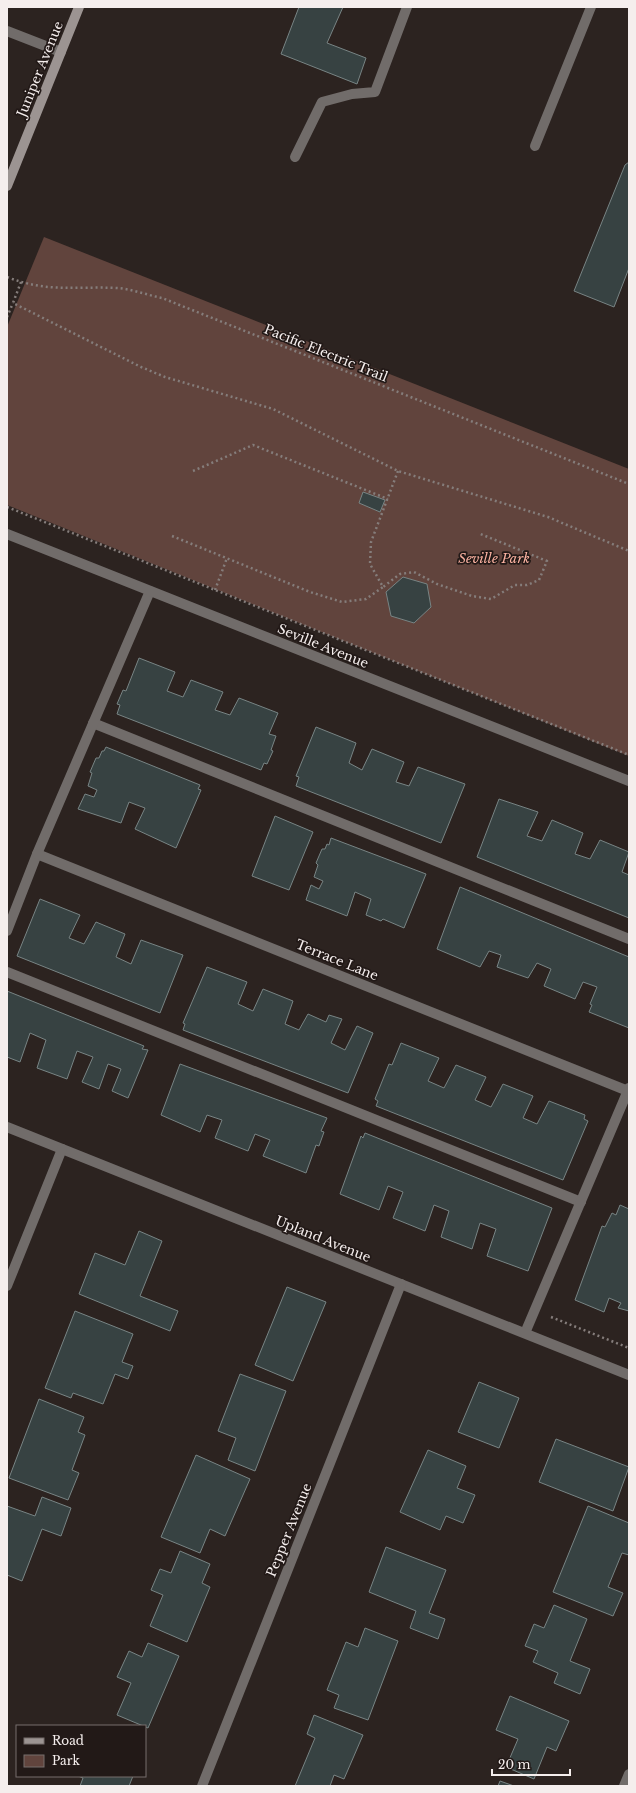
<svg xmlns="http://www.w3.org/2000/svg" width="636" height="1793" font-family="'Libre Baskerville',serif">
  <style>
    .green { fill: #61443d }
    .building { fill: #374242; stroke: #788484 }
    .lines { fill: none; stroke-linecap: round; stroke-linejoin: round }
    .path { stroke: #857d7b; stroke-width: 2.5; stroke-dasharray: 2 3; stroke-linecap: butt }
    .lane { stroke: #716c6a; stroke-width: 10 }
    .street { stroke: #716c6a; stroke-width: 10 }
    .secondary { stroke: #9c9492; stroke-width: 10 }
    .labels { text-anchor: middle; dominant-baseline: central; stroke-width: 3.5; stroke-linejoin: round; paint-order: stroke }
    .street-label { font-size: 13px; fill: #f5eeed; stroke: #221917 }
    .park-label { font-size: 13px; font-style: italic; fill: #fcb3a2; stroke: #221917 }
  </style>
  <rect width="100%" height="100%" fill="#2c2320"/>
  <polygon class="green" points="44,237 629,469 629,756 7,505 7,327"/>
  <g class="building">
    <polygon points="299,7 343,7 327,43 366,58 357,84 281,54"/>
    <polygon points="629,162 629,268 614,307 574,291 625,165"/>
    <polygon points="363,492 385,500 380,512 359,503"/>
    <polygon points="403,577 427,584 431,607 414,623 391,616 386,592"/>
    <polygon points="139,658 175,672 167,691 183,697 191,680 223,692 215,710 230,715 239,698 278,713 269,734 276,736 271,750 273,751 267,764 264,763 261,770 117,714 120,705 117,704 123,690 126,691"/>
    <polygon points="316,727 356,743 349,763 362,770 372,749 404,762 396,782 409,786 418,767 465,784 441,843 296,786 299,777 296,776"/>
    <polygon points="106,747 200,785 198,789 201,790 176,848 135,829 145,808 129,802 121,823 78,809 85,794 94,797 97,790 88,786 92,773 90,772 96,758 99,758 102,751 104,751"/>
    <polygon points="499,799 538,812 527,836 542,841 552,820 583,833 575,854 590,859 600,840 629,852 622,872 629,875 629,918 477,857"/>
    <polygon points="275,816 313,832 289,890 252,876"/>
    <polygon points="331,838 426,874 404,928 383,919 381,921 366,915 371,899 355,892 347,916 306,900 311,885 319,889 323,881 314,877 318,865 316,863 322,849 325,849 327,844 329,845"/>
    <polygon points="460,887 629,957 629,1028 589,1012 592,1005 590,1004 597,987 583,982 575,999 544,986 551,969 537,963 528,978 497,967 501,955 489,951 480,967 437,949"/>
    <polygon points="40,899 80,915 69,938 84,944 96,922 125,934 116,957 131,964 141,940 183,955 160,1013 17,956"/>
    <polygon points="207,967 247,982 238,1004 253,1011 263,989 293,1001 285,1024 299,1030 308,1014 326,1022 329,1015 342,1019 331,1043 345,1050 357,1026 373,1033 348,1093 183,1030 185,1024 183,1023"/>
    <polygon points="7,991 144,1046 142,1049 148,1050 128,1098 112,1091 121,1069 108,1064 99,1089 82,1082 93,1057 77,1051 67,1079 37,1068 46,1040 30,1033 20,1062 7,1057"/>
    <polygon points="401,1043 439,1058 428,1081 444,1088 456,1065 486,1077 475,1100 491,1107 503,1084 533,1096 523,1118 537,1124 549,1101 585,1115 584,1119 588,1121 563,1180 376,1106 378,1101 375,1099 389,1064 392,1065"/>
    <polygon points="180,1064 327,1118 321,1131 324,1132 319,1146 316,1145 306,1173 263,1156 270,1140 255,1134 248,1151 215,1138 222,1120 207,1115 200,1132 161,1115"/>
    <polygon points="365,1133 552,1208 528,1271 487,1256 496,1229 480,1223 472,1249 441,1237 449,1211 434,1205 425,1231 393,1218 403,1192 388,1186 379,1210 340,1194 361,1136 363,1138"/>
    <polygon points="620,1205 629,1209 629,1311 618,1308 621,1303 609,1298 604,1312 575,1300 602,1226 605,1227 612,1213 616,1215"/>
    <polygon points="139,1231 162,1241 140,1296 178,1311 170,1331 79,1294 95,1253 125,1265"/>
    <polygon points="287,1287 326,1302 293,1381 255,1365"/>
    <polygon points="75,1311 133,1334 122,1362 133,1366 128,1379 115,1374 103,1404 73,1393 71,1398 45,1388"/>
    <polygon points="240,1374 286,1391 255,1471 228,1460 236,1438 218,1431"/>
    <polygon points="479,1382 519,1398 499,1448 458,1432"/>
    <polygon points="39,1399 84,1417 78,1432 85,1435 72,1470 79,1473 68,1500 9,1478"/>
    <polygon points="556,1439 629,1467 613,1511 539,1482"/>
    <polygon points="428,1450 466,1466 457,1488 475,1495 463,1523 446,1516 440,1530 400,1512"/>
    <polygon points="196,1455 250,1479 225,1536 210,1529 200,1553 161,1537"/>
    <polygon points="42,1497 71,1508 61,1536 42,1529 22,1581 7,1575 7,1506 35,1516"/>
    <polygon points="588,1506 629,1523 629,1555 622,1553 608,1587 623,1593 613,1616 553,1592"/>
    <polygon points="386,1547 446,1570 429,1613 445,1619 438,1639 410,1628 416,1611 369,1592"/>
    <polygon points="180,1551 210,1564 202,1583 210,1587 187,1642 150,1626 163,1595 151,1590 160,1569 171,1573"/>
    <polygon points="554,1605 587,1619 570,1661 590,1669 580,1694 554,1683 558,1673 533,1662 538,1651 525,1646 534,1624 544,1628"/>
    <polygon points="365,1628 398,1641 368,1720 334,1708 339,1695 327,1690 346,1642 358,1647"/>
    <polygon points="148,1643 179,1656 148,1728 117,1715 131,1683 117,1677 129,1651 142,1657"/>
    <polygon points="510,1696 569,1721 556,1751 547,1747 534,1779 506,1767 518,1739 496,1730"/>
    <polygon points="314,1715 363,1735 344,1779 334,1775 330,1786 295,1786 315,1738 307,1734"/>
    <polygon points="78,1776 133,1776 129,1786 80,1786 83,1778"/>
    <polygon points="500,1781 514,1786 498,1786"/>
  </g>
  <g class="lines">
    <g class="path">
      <path d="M7,277c41,16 68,9 110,11 15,1 30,7 45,10l467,186"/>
      <polyline points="21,282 13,303 141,367 165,377 273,409 398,471 548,517 629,551"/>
      <polyline points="7,317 13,303"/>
      <polyline points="193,471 253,445 388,499"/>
      <polyline points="398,471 371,542 370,564 383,587 400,574 414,572 437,584 472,596 491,599 515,585 527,585 539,580 547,561 478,533"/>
      <polyline points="7,507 629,755"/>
      <polyline points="172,536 310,592 342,602 366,599 383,587"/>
      <polyline points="215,590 227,558"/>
      <polyline points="551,1317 629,1348"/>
    </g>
    <g class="lane">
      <polyline points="535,146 591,7"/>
      <polyline points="295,157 322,102 352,94 375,92 407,7"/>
      <polyline points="93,723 629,939"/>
      <polyline points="7,931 37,854 150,591"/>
      <polyline points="7,972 581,1202"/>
      <polyline points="525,1333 629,1088"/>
    </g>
    <g class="street">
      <polyline points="7,31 61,52"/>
      <polyline points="7,534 629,781"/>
      <polyline points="37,854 628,1091"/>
      <polyline points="7,1127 629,1375"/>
      <polyline points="7,1286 62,1149"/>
      <polyline points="202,1786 401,1284"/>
      <polyline points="624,1786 629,1774"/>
    </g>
    <polyline class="secondary" points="7,186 79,7"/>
  </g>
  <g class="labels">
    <g class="street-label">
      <text transform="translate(40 69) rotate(-68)">Juniper Avenue</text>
      <text transform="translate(326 353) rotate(22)">Pacific Electric Trail</text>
      <text transform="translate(323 646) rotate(22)">Seville Avenue</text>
      <text transform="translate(337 960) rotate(22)">Terrace Lane</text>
      <text transform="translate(323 1239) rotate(22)">Upland Avenue</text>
      <text transform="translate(289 1530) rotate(-68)">Pepper Avenue</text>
    </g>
    <g class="park-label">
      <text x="494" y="558">Seville Park</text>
    </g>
  </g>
  <rect width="636" height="1793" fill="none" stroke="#f5eeed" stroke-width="16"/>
  <rect x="16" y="1725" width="130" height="52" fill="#221917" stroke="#766e6d"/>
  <rect x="24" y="1738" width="20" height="6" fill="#9c9492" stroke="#766e6d"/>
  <text x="52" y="1745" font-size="12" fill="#f5eeed">Road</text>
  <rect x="24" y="1755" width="20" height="12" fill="#61443d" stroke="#766e6d"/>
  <text x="52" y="1765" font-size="12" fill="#f5eeed">Park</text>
  <path d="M492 1769v6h78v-6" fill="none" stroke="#f5eeed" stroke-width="2"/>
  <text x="498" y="1769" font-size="12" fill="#f5eeed" stroke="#221917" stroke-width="3" paint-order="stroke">20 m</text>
</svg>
